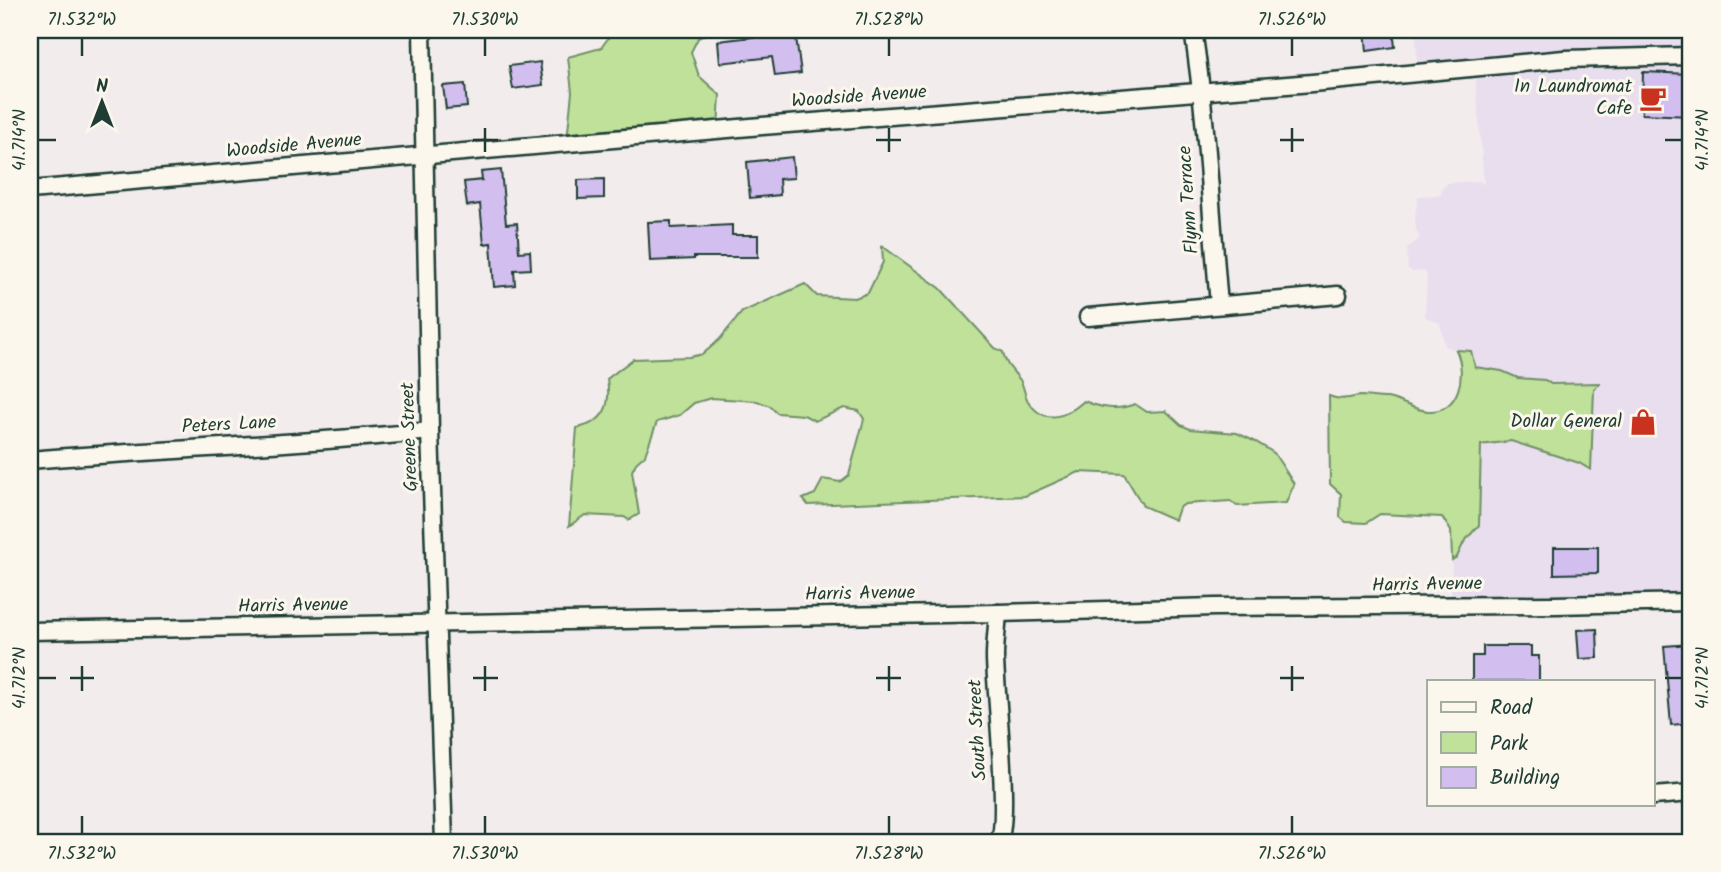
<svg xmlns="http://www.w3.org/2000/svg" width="1721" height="872" font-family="Kalam,sans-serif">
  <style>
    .built { fill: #e9deee }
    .green { fill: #bfe19a; stroke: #6f8f67; stroke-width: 2 }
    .building { fill: #d2bfef; stroke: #1f3d34; stroke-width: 2 }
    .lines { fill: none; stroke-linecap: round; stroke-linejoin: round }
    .minor-casing { stroke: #1f3d34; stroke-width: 21 }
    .minor { stroke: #fbf7ec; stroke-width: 16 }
    .ticks { fill: none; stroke: #1f3d34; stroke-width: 2.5 }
    .labels { text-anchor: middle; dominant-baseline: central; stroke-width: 6; stroke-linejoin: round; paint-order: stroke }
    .poi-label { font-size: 19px; fill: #1f3d34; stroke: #fbf7ec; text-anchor: end }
    .street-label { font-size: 19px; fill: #1f3d34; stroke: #fbf7ec }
    .neatline { fill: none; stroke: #1f3d34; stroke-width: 2.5 }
    .ticks-label { font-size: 18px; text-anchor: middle; fill: #1f3d34 }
  </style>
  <rect width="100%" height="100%" fill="#f3eced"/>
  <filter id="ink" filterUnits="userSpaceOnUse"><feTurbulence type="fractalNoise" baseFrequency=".0143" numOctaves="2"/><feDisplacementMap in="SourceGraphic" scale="14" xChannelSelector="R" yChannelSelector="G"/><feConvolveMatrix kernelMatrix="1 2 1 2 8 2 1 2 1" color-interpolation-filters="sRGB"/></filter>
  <g filter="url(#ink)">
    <polygon class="built" points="1416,30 1691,30 1691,601 1451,603 1452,560 1457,557 1464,542 1479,525 1481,445 1511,441 1591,469 1594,389 1599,383 1551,384 1545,380 1518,378 1502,371 1475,367 1471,351 1456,350 1445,346 1440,323 1425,317 1427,276 1424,271 1413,272 1408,269 1407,248 1420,238 1416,230 1415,217 1418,196 1441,195 1442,188 1448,183 1479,181 1484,184 1475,74 1417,67"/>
    <g class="green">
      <polygon points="614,30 715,30 698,38 691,52 699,76 720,95 718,128 567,141 572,92 568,57 601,48"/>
      <path d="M882,246l58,42 55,60 8,4c3,14 9,17 17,28 4,6 4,14 8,21 16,25 38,16 56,0 17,7 33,10 51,3l12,8 19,-1 15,14 9,4 47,4 19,9 18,11 20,31 -8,19 -49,3 -7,-5 -45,3 -6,4 -4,12 -32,-14 -19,-32 -45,-2 -54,24 -217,9 -5,-6 12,-5 8,-15 17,3 9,-7 15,-56 -5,-8 -15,-3 -29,13 -11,-6 -27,-2 -7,-7 -13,-5 -46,-3 -17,5 -14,12 -23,7 -12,33 -9,8 -4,8 7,43 -10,6 -5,-3 -39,-2 -16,11 8,-98c29,-6 34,-23 30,-49l26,-20 56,-2 14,-3 17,-15 22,-27 63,-28 12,12 38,2 13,-5 15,-31z"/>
      <path d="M1456,350l15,1 4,16 27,4 16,7 27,2 6,4 49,-1 -6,6 -3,81 -12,-7 -68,-22 -30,4 -2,80 -15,17 -7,15 -5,3 -1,-29 -9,-14 -62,-3 -14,9 -20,-1 -6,-5 1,-23 -11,-10 -1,-88c12,5 18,2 31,0 8,0 18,2 27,2 14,2 26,12 41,13 32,2 39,-38 28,-61z"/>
    </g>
    <g class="building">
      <polygon points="769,30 795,30 801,73 775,76 772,57 720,63 718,41 770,35"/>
      <polygon points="1365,30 1393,30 1395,47 1367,51"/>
      <polygon points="540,62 543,85 513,89 509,66"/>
      <polygon points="1643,72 1691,74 1691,116 1642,114"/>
      <polygon points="465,84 467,107 446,109 443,86"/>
      <polygon points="792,157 794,178 779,179 780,195 750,198 747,162"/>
      <polygon points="501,170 506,224 517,223 519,252 530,251 531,269 514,270 515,285 494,287 491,243 484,244 480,204 467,206 464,182 482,180 481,172"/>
      <polygon points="604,179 604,198 578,199 578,180"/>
      <polygon points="671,221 671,228 732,225 732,235 758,235 758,257 694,257 694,259 650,261 648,222"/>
      <polygon points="1554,547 1598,547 1598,573 1554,574"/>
      <polygon points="1597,629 1598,658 1579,659 1577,630"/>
      <polygon points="1691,644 1691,723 1671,725 1664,646"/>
      <polygon points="1483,646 1531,646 1531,656 1539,656 1539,681 1472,681 1472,656 1483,656"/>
    </g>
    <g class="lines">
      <defs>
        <g id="minor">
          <polyline points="422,30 430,431 444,842"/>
          <path d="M1193,30c14,91 18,184 26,275"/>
          <polyline points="30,190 762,126 1312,83 1564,59 1691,56"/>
          <polyline points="1088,317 1338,295"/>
          <path d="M30,460c133,-11 267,-15 400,-29"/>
          <path d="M998,613c-1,15 -3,30 -3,44 0,31 16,168 3,185"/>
          <polyline points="30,631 998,613 1215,607 1555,605 1691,602"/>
          <polyline points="1653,796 1691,793"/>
        </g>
      </defs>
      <use href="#minor" class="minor-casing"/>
      <use href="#minor" class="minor"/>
    </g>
  </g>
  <path class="ticks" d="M82,38v18M485,38v18M889,38v18M1292,38v18M485,128v24M889,128v24M1292,128v24M38,140h18M473,140h25M876,140h25M1280,140h24M1665,140h17M82,666v25M485,666v25M889,666v25M1292,666v25M38,678h18M70,678h24M473,678h25M876,678h25M1280,678h24M1665,678h17M82,816v18M485,816v18M889,816v18M1292,816v18"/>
  <defs>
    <symbol id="cafe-bare" viewBox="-9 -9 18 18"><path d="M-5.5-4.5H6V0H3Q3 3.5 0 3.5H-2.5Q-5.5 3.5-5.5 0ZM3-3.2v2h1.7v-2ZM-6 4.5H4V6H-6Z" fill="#c8321e" stroke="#fbf7ec" stroke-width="2.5" paint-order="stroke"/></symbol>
    <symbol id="shop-bare" viewBox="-9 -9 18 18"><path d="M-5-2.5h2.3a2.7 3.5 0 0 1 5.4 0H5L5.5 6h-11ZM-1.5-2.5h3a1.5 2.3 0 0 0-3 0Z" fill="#c8321e" stroke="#fbf7ec" stroke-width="2.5" paint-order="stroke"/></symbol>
  </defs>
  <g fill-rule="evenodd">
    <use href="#cafe-bare" x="1634" y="79" width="38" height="38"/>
    <use href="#shop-bare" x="1624" y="403" width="38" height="38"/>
  </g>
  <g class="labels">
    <g class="poi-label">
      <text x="1632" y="87">In Laundromat<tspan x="1632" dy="22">Cafe</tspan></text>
      <text x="1622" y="422">Dollar General</text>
    </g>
    <g class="street-label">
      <text transform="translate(859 97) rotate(-4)">Woodside Avenue</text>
      <text transform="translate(294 146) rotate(-5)">Woodside Avenue</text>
      <text transform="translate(1189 200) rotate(-94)">Flynn Terrace</text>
      <text transform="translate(229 425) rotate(-3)">Peters Lane</text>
      <text transform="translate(410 437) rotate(-92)">Greene Street</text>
      <text transform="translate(1427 585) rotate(-1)">Harris Avenue</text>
      <text transform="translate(860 594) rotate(-1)">Harris Avenue</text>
      <text transform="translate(293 606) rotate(-1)">Harris Avenue</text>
      <text transform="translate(978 730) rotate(-93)">South Street</text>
    </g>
  </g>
  <rect width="1721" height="872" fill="none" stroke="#fbf7ec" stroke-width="77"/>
  <rect x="1427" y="680" width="228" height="126" fill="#fbf7ec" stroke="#a3ada2" stroke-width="2"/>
  <rect x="1441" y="702" width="35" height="10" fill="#fbf7ec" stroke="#a3ada2" stroke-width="2"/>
  <text x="1490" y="714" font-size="21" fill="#1f3d34">Road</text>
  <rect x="1441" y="732" width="35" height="21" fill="#bfe19a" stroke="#a3ada2" stroke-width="2"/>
  <text x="1490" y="750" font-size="21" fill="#1f3d34">Park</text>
  <rect x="1441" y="767" width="35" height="21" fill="#d2bfef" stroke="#a3ada2" stroke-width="2"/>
  <text x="1490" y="784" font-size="21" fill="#1f3d34">Building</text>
  <g transform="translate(102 102)" stroke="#fbf7ec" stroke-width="5" paint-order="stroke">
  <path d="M0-5L12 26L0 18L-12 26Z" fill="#1f3d34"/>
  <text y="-10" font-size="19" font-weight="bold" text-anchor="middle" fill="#1f3d34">N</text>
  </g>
  <rect x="38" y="38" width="1644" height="796" class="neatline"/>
  <g class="ticks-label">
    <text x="82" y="25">71.532°W</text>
    <text x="485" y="25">71.530°W</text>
    <text x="889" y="25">71.528°W</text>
    <text x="1292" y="25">71.526°W</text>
    <text transform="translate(19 140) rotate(-90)" y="6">41.714°N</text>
    <text transform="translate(1702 140) rotate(-90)" y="6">41.714°N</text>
    <text transform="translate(19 678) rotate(-90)" y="6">41.712°N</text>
    <text transform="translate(1702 678) rotate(-90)" y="6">41.712°N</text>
    <text x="82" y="859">71.532°W</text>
    <text x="485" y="859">71.530°W</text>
    <text x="889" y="859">71.528°W</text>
    <text x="1292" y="859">71.526°W</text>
  </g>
</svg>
